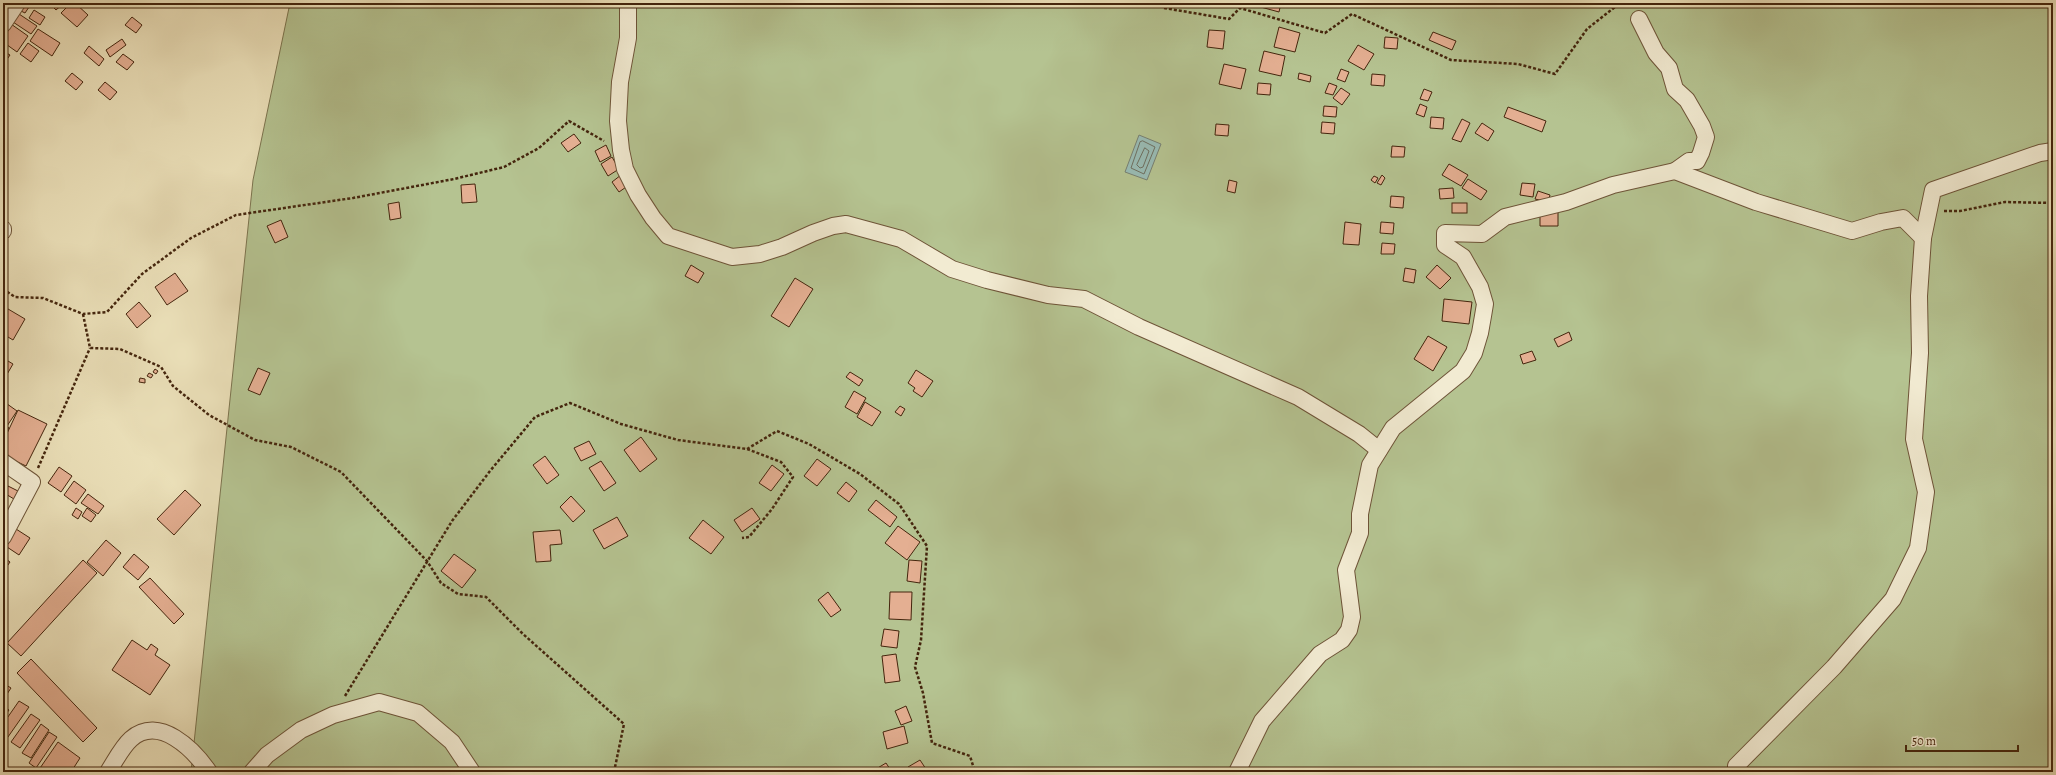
<svg xmlns="http://www.w3.org/2000/svg" width="2056" height="775" font-family="Alegreya,serif">
  <style>
    .green { fill: #b5c391; stroke: #7c744f }
    .water { fill: #99bcb5; stroke: #778072 }
    .lines { fill: none; stroke-linecap: round; stroke-linejoin: round }
    .shore { stroke: #6e7061; stroke-width: 1 }
    .building { fill: #e4af92; stroke: #44250d }
    .minor-casing { stroke: #6e5438; stroke-width: 18 }
    .path { stroke: #44250d; stroke-width: 2.5; stroke-dasharray: 3 2; stroke-linecap: butt }
    .minor { stroke: #f2ebd2; stroke-width: 16 }
  </style>
  <rect width="100%" height="100%" fill="#ebe0b9"/>
  <filter id="stains"><feTurbulence type="fractalNoise" baseFrequency=".005" numOctaves="4"/><feColorMatrix values="0 0 0 0 .2 0 0 0 0 .09 0 0 0 0 .02 0 0 0 .5 -.17"/></filter>
  <radialGradient id="worn" r=".72"><stop offset=".6" stop-color="#630" stop-opacity="0"/><stop offset="1" stop-color="#630" stop-opacity=".3"/></radialGradient>
  <polygon class="green" points="290,3 2053,3 2053,772 191,772 253,180"/>
  <polygon class="water" points="1139,135 1161,144 1147,180 1125,172"/>
  <g class="lines">
    <g class="shore">
      <polygon points="1143,141 1155,147 1144,174 1131,168 1140,142"/>
      <polygon points="1145,148 1149,151 1143,167 1140,168 1137,165"/>
    </g>
  </g>
  <g class="building">
    <polygon points="23,3 29,7 25,13 17,9"/>
    <polygon points="49,3 64,3 56,10"/>
    <polygon points="71,3 75,3 88,15 77,27 61,13"/>
    <polygon points="121,3 130,3 126,8"/>
    <polygon points="1258,3 1281,3 1279,12 1257,6"/>
    <polygon points="34,10 45,17 40,25 29,18"/>
    <polygon points="16,12 37,26 31,34 10,20"/>
    <polygon points="132,17 142,25 136,33 125,25"/>
    <polygon points="11,24 28,36 17,52 3,42 3,34"/>
    <polygon points="1279,27 1300,33 1295,52 1274,47"/>
    <polygon points="38,29 60,43 52,56 30,41"/>
    <polygon points="1209,30 1225,31 1223,49 1207,47"/>
    <polygon points="1433,32 1456,41 1452,50 1429,40"/>
    <polygon points="1385,37 1398,38 1397,49 1384,48"/>
    <polygon points="122,39 126,45 110,57 106,50"/>
    <polygon points="28,43 39,51 31,62 20,54"/>
    <polygon points="1358,45 1374,54 1364,70 1348,61"/>
    <polygon points="89,46 104,59 99,66 84,53"/>
    <polygon points="3,51 10,55 3,65"/>
    <polygon points="1264,51 1285,56 1281,76 1259,71"/>
    <polygon points="123,54 134,62 127,70 116,62"/>
    <polygon points="1224,64 1246,69 1241,89 1219,84"/>
    <polygon points="1341,69 1349,72 1345,82 1337,79"/>
    <polygon points="72,73 83,82 76,90 65,81"/>
    <polygon points="1299,73 1311,76 1310,82 1298,79"/>
    <polygon points="1372,74 1385,75 1384,86 1371,85"/>
    <polygon points="105,82 117,92 110,100 98,90"/>
    <polygon points="1258,83 1271,84 1270,95 1257,94"/>
    <polygon points="1329,83 1337,86 1333,95 1325,93"/>
    <polygon points="1341,88 1350,94 1342,105 1333,98"/>
    <polygon points="1424,89 1432,92 1428,101 1420,99"/>
    <polygon points="1420,104 1427,107 1424,117 1416,114"/>
    <polygon points="1324,106 1337,107 1336,117 1323,116"/>
    <polygon points="1508,107 1546,121 1542,132 1504,117"/>
    <polygon points="1431,117 1444,118 1443,129 1430,128"/>
    <polygon points="1462,119 1470,123 1461,142 1452,139"/>
    <polygon points="1322,122 1335,123 1334,134 1321,133"/>
    <polygon points="1482,123 1494,131 1488,141 1475,133"/>
    <polygon points="1216,124 1229,125 1228,136 1215,135"/>
    <polygon points="574,134 581,143 568,152 561,143"/>
    <polygon points="606,145 611,156 600,162 595,151"/>
    <polygon points="1392,146 1405,147 1404,157 1391,157"/>
    <polygon points="612,157 619,169 608,176 601,164"/>
    <polygon points="1449,164 1468,175 1461,186 1442,175"/>
    <polygon points="621,175 629,185 619,192 612,182"/>
    <polygon points="1382,175 1385,178 1381,185 1377,183"/>
    <polygon points="1374,176 1378,178 1375,183 1371,180"/>
    <polygon points="1468,179 1487,191 1481,200 1462,188"/>
    <polygon points="1229,180 1237,182 1235,193 1227,191"/>
    <polygon points="1522,183 1535,184 1533,197 1520,195"/>
    <polygon points="475,184 477,202 462,203 461,185"/>
    <polygon points="1453,188 1454,198 1440,199 1439,189"/>
    <polygon points="1538,191 1550,195 1548,202 1535,199"/>
    <polygon points="1391,196 1404,197 1403,208 1390,207"/>
    <polygon points="399,202 401,218 390,220 388,204"/>
    <rect x="1452" y="203" width="15" height="10"/>
    <polygon points="1558,211 1558,226 1540,226 1540,212"/>
    <polygon points="281,220 288,237 275,243 267,226"/>
    <polygon points="1345,222 1361,224 1359,245 1343,244"/>
    <polygon points="1381,222 1394,223 1393,234 1380,233"/>
    <polygon points="1382,243 1395,244 1394,254 1381,254"/>
    <polygon points="691,265 704,273 698,283 685,276"/>
    <polygon points="1437,265 1451,278 1440,289 1426,277"/>
    <polygon points="1405,268 1416,270 1414,283 1403,281"/>
    <polygon points="175,273 188,291 167,305 155,287"/>
    <polygon points="795,278 813,289 789,327 771,316"/>
    <polygon points="1444,299 1472,302 1469,324 1442,321"/>
    <polygon points="139,302 151,316 137,328 126,314"/>
    <polygon points="3,306 25,319 13,340 3,334"/>
    <polygon points="1569,332 1572,340 1558,347 1554,339"/>
    <polygon points="1428,336 1447,347 1433,371 1414,359"/>
    <polygon points="1532,351 1536,360 1523,364 1520,355"/>
    <polygon points="3,358 13,364 6,376 3,374"/>
    <polygon points="258,368 270,373 260,395 248,390"/>
    <polygon points="155,369 158,371 156,374 153,372"/>
    <polygon points="916,370 933,381 922,397 913,391 915,388 908,383"/>
    <polygon points="850,372 863,380 859,386 846,377"/>
    <polygon points="149,373 153,375 151,378 147,376"/>
    <polygon points="140,378 145,379 145,383 139,382"/>
    <polygon points="854,391 866,398 857,414 845,407"/>
    <polygon points="3,401 17,411 7,426 3,423"/>
    <polygon points="865,402 881,412 872,426 857,417"/>
    <polygon points="900,406 905,409 901,416 895,412"/>
    <polygon points="18,410 47,424 26,466 3,455 3,442"/>
    <polygon points="3,424 9,428 3,438"/>
    <polygon points="641,437 657,459 640,472 624,450"/>
    <polygon points="589,441 596,454 581,461 574,448"/>
    <polygon points="545,456 559,475 547,484 533,465"/>
    <polygon points="817,459 831,469 817,486 804,476"/>
    <polygon points="601,461 616,483 604,491 589,468"/>
    <polygon points="772,465 784,474 771,491 759,483"/>
    <polygon points="59,467 72,476 61,492 48,483"/>
    <polygon points="74,481 86,490 76,504 64,495"/>
    <polygon points="846,482 857,491 849,502 837,493"/>
    <polygon points="8,486 18,491 14,499 4,493"/>
    <polygon points="185,490 201,505 174,535 157,519"/>
    <polygon points="88,494 104,506 98,514 81,503"/>
    <polygon points="571,496 585,511 573,522 560,507"/>
    <polygon points="876,500 897,517 890,527 868,510"/>
    <polygon points="76,508 82,512 78,519 72,515"/>
    <polygon points="87,508 96,515 91,522 82,516"/>
    <polygon points="752,508 760,519 742,532 734,520"/>
    <polygon points="617,517 628,536 604,549 593,530"/>
    <polygon points="703,520 724,537 711,554 689,538"/>
    <polygon points="898,526 920,542 907,560 885,543"/>
    <polygon points="16,529 30,538 19,555 4,545"/>
    <polygon points="560,530 562,544 550,545 551,561 536,562 533,532"/>
    <polygon points="106,540 121,553 103,576 87,562"/>
    <polygon points="134,554 149,567 138,580 123,567"/>
    <polygon points="454,554 476,570 462,588 441,571"/>
    <polygon points="3,557 10,562 3,572"/>
    <polygon points="83,560 97,573 21,656 7,643"/>
    <polygon points="909,560 922,561 920,583 907,581"/>
    <polygon points="150,578 184,614 174,624 139,587"/>
    <polygon points="828,592 841,610 831,617 818,600"/>
    <polygon points="890,592 912,592 911,620 889,619"/>
    <polygon points="884,629 899,631 897,648 881,646"/>
    <polygon points="132,640 147,650 151,644 158,649 155,655 170,665 150,695 112,670"/>
    <polygon points="896,654 900,681 885,683 882,656"/>
    <polygon points="31,659 97,728 83,742 17,673"/>
    <polygon points="3,683 11,688 3,700"/>
    <polygon points="19,701 29,707 3,744 3,724"/>
    <polygon points="3,706 9,710 3,718"/>
    <polygon points="906,706 912,721 901,725 895,711"/>
    <polygon points="31,714 40,720 20,748 11,742"/>
    <polygon points="41,724 49,730 31,758 22,753"/>
    <polygon points="904,726 908,743 887,749 883,732"/>
    <polygon points="49,732 57,737 36,768 29,763"/>
    <polygon points="58,742 80,758 71,772 40,772 38,771"/>
    <polygon points="920,760 928,772 911,772 908,767"/>
    <polygon points="886,763 892,772 871,772"/>
  </g>
  <g class="lines">
    <defs>
      <g id="minor">
        <polyline points="628,3 628,38 620,82 618,121 621,150 625,169 638,195 653,218 668,236 732,257 760,254 782,247 813,233 833,226 846,224 901,239 952,269 987,280 1048,295 1084,299 1139,327 1298,397 1359,434 1379,450"/>
        <polyline points="1639,19 1656,53 1669,68 1675,89 1687,100 1702,126 1706,137 1701,153 1697,161 1689,161 1675,171"/>
        <polyline points="3,24 17,3"/>
        <polyline points="3,229 3,231"/>
        <polyline points="3,462 32,482 3,537"/>
        <path d="M108,772c7,-11 14,-25 23,-33 28,-25 63,11 78,33"/>
        <polyline points="252,772 267,755 301,730 333,715 379,702 418,713 452,742 472,772"/>
        <polyline points="1237,772 1262,721 1320,654 1342,640 1349,630 1352,617 1346,570 1360,533 1360,514 1370,465 1393,428 1463,371 1474,353 1480,333 1483,316 1485,304 1480,287 1463,257 1445,245 1445,233 1482,234 1505,217 1566,202 1613,185 1675,171 1756,202 1852,231 1881,222 1903,218 1923,238"/>
        <polyline points="1736,772 1736,766 1834,667 1893,599 1918,548 1926,492 1914,439 1920,353 1919,296 1923,238 1933,190 2040,153 2053,151"/>
      </g>
    </defs>
    <use href="#minor" class="minor-casing"/>
    <g class="path">
      <polyline points="1164,8 1229,19 1240,8 1325,33 1352,14 1451,60 1518,64 1555,74 1587,29 1620,3"/>
      <polyline points="1944,211 1960,211 2005,202 2053,203"/>
      <polyline points="3,289 15,297 43,298 83,314 107,312 142,274 191,238 236,215 353,198 454,179 504,167 539,148 569,121 604,141"/>
      <polyline points="83,314 90,348 120,349 161,367 173,386 209,415 255,440 291,447 341,472 427,561 441,583 458,594 486,597 523,634 624,724 614,772"/>
      <polyline points="747,449 777,431 809,444 860,474 899,504 927,546 921,640 915,667 923,693 932,743 970,756 975,772"/>
      <polyline points="38,468 90,348"/>
      <polyline points="345,696 452,521 490,471 535,417 570,403 621,424 678,440 747,449 781,462 793,477 772,509 749,537 742,538"/>
    </g>
    <use href="#minor" class="minor"/>
  </g>
  <rect width="2056" height="775" fill="none" stroke="#ebe0b9" stroke-width="16"/>
  <rect x="4" y="4" width="2048" height="767" fill="none" stroke="#44250d" stroke-width="2"/>
  <rect x="8" y="8" width="2040" height="759" fill="none" stroke="#44250d"/>
  <path d="M1906 745v6h112v-6" fill="none" stroke="#44250d" stroke-width="2"/>
  <text x="1912" y="745" font-size="12" fill="#44250d" stroke="#f2ebd2" stroke-width="3" paint-order="stroke">50 m</text>
  <rect width="100%" height="100%" filter="url(#stains)"/>
  <rect width="100%" height="100%" fill="url(#worn)"/>
</svg>
